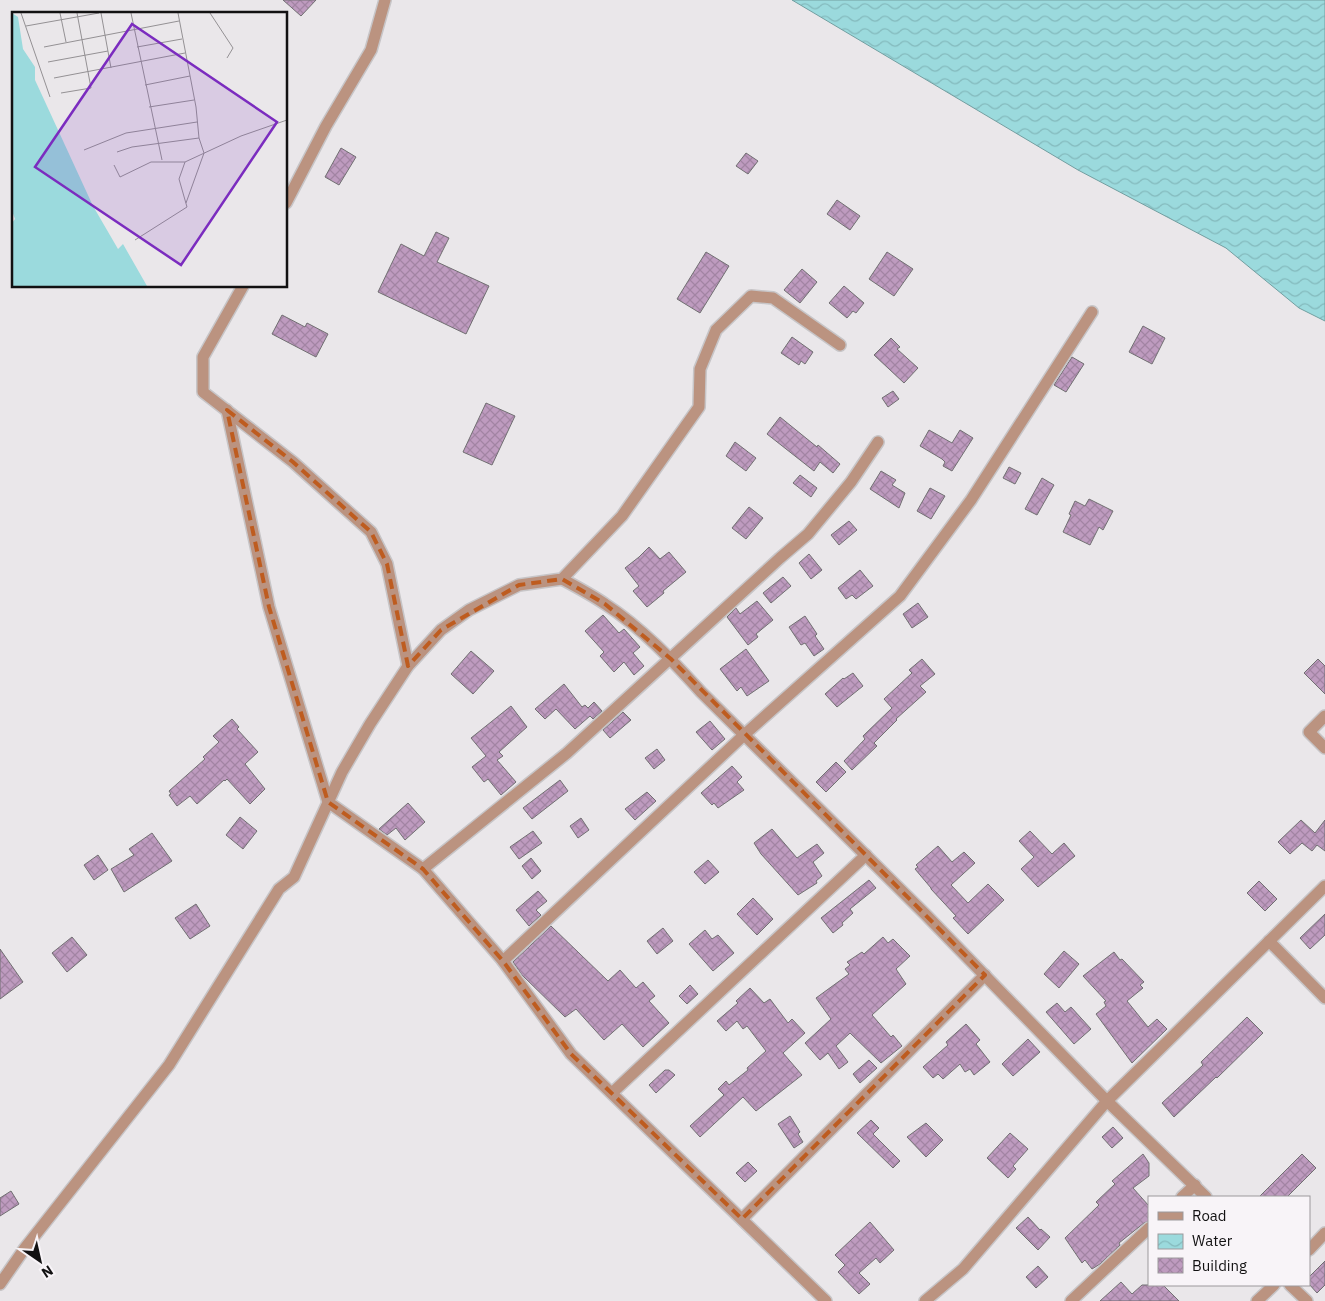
<svg xmlns="http://www.w3.org/2000/svg" width="1325" height="1301" font-family="'IBM Plex Sans',sans-serif">
  <style>
    .water { fill: url(#water-waves); stroke: #729ea0 }
    .building { fill: url(#building-cross-hatch); stroke: #716f72 }
    .lines { fill: none; stroke-linecap: round; stroke-linejoin: round }
    .street-casing { stroke: #c7c5c7; stroke-width: 14 }
    .street { stroke: #bb9380; stroke-width: 11 }
    .marked { fill: none; stroke: #be5c1f; stroke-width: 4; stroke-dasharray: 10 6; stroke-linejoin: round }
    .inset-road { fill: none; stroke: #949194; stroke-width: 1 }
    .view { fill: #7b2cbf; fill-opacity: 0.15; stroke: #7b2cbf; stroke-width: 2.5 }
    .inset-edge { fill: none; stroke: #121112; stroke-width: 2.5 }
  </style>
  <defs>
    <pattern id="water-waves" width="16" height="10" patternUnits="userSpaceOnUse" patternTransform="scale(1.25)"><rect width="16" height="10" fill="#9bdadd"/><path d="M0 5q4-4 8 0t8 0" fill="none" stroke="#84babd"/></pattern>
    <pattern id="building-cross-hatch" width="8" height="8" patternUnits="userSpaceOnUse" patternTransform="scale(1.25)"><rect width="8" height="8" fill="#be9bbf"/><path d="M0 0l8 8M0 8l8-8" fill="none" stroke="#a284a3"/></pattern>
  </defs>
  <rect width="100%" height="100%" fill="#eae7ea"/>
  <polygon class="water" points="792,0 1325,0 1325,321 1299,308 1226,248 1078,170"/>
  <g class="building">
    <polygon points="283,0 316,0 301,16"/>
    <polygon points="341,148 356,157 339,185 325,177"/>
    <polygon points="746,153 758,161 748,174 736,166"/>
    <polygon points="837,200 860,216 850,230 827,214"/>
    <polygon points="436,232 449,238 437,262 489,286 466,334 378,292 401,244 424,256"/>
    <polygon points="706,252 729,266 700,313 677,299"/>
    <polygon points="887,252 913,269 894,296 869,279"/>
    <polygon points="802,269 817,282 800,303 784,290"/>
    <polygon points="844,286 864,303 856,313 853,311 847,318 829,303"/>
    <polygon points="282,315 305,327 307,323 328,334 316,357 272,334"/>
    <polygon points="1143,326 1165,338 1152,364 1129,352"/>
    <polygon points="792,337 813,352 805,364 801,361 799,365 781,353"/>
    <polygon points="891,338 900,347 897,349 918,368 904,383 874,355"/>
    <polygon points="1072,357 1084,364 1066,392 1054,385"/>
    <polygon points="893,391 899,399 888,407 882,398"/>
    <polygon points="486,403 515,416 492,465 463,452"/>
    <polygon points="780,417 817,447 818,445 840,464 833,473 820,462 814,471 767,434"/>
    <polygon points="929,430 952,443 960,430 973,438 952,471 943,466 945,462 942,459 920,446"/>
    <polygon points="735,442 756,458 746,471 726,456"/>
    <polygon points="1009,467 1021,473 1015,484 1003,478"/>
    <polygon points="881,471 896,480 892,485 905,493 899,508 870,489"/>
    <polygon points="800,475 817,488 811,497 793,483"/>
    <polygon points="1042,478 1054,485 1037,515 1025,509"/>
    <polygon points="930,488 945,496 931,519 917,511"/>
    <polygon points="1089,499 1113,511 1103,530 1099,527 1090,545 1063,532 1071,515 1069,514 1075,501 1085,506"/>
    <polygon points="749,507 763,518 746,539 732,528"/>
    <polygon points="849,521 857,530 839,545 831,535"/>
    <polygon points="649,547 660,559 669,552 686,572 663,591 664,593 647,607 633,591 639,586 625,568 639,557"/>
    <polygon points="809,554 822,570 811,579 799,563"/>
    <polygon points="860,570 873,586 856,599 852,595 846,599 838,588"/>
    <polygon points="783,577 791,586 771,603 763,593"/>
    <polygon points="757,601 773,620 756,634 758,637 748,645 727,617 736,608 740,614"/>
    <polygon points="918,603 928,617 912,628 903,614"/>
    <polygon points="603,615 619,633 624,629 640,647 633,653 644,666 634,675 624,662 614,672 600,656 604,652 585,631"/>
    <polygon points="805,616 817,634 815,636 824,649 814,656 805,643 801,645 789,627"/>
    <polygon points="746,649 769,681 747,696 741,687 737,691 720,669"/>
    <polygon points="471,651 494,671 473,694 451,674"/>
    <polygon points="922,659 935,674 920,686 926,692 896,719 897,720 874,743 877,746 852,770 844,761 865,739 863,736 892,708 884,699 912,673 909,670"/>
    <polygon points="1318,659 1325,666 1325,694 1304,673"/>
    <polygon points="853,673 863,686 837,707 825,694 843,678 844,679"/>
    <polygon points="564,684 582,707 585,705 588,708 594,702 602,711 593,719 590,716 575,729 556,709 545,719 535,709"/>
    <polygon points="511,706 527,727 499,752 503,756 497,760 516,782 501,795 488,779 484,782 472,767 486,756 471,738"/>
    <polygon points="623,712 631,720 610,738 603,730"/>
    <polygon points="232,719 239,727 237,729 258,752 245,764 265,789 250,804 227,779 225,781 224,780 197,804 190,796 177,806 169,795 171,794 169,791 205,759 203,757 219,742 213,736"/>
    <polygon points="710,721 725,739 712,750 696,732"/>
    <polygon points="657,749 665,760 654,769 645,758"/>
    <polygon points="836,762 846,772 826,792 816,782"/>
    <polygon points="732,766 742,777 737,782 744,790 718,808 714,803 712,805 701,793"/>
    <polygon points="560,780 568,791 532,819 523,808"/>
    <polygon points="647,792 656,801 635,820 625,809"/>
    <polygon points="408,803 425,822 405,840 396,828 387,835 379,829"/>
    <polygon points="240,817 257,831 243,849 226,835"/>
    <polygon points="581,818 589,830 578,838 570,826"/>
    <polygon points="1301,820 1315,833 1325,820 1325,851 1317,845 1312,851 1302,843 1290,854 1278,842"/>
    <polygon points="772,829 797,858 817,844 824,853 813,862 822,876 816,881 817,883 798,895 761,854 754,843"/>
    <polygon points="533,831 542,843 519,859 510,847"/>
    <polygon points="1030,831 1052,854 1064,843 1075,856 1038,887 1021,869 1034,857 1019,841"/>
    <polygon points="152,833 172,861 124,892 111,869 134,855 129,849"/>
    <polygon points="938,846 952,862 964,852 975,863 951,885 968,903 988,884 1004,900 968,934 953,918 956,916 931,889 931,888 915,869 918,867 916,865"/>
    <polygon points="98,855 108,870 94,880 84,865"/>
    <polygon points="531,858 541,871 532,879 522,866"/>
    <polygon points="708,860 719,872 705,884 694,872"/>
    <polygon points="869,880 876,888 850,909 853,913 842,923 843,925 833,933 821,918"/>
    <polygon points="1259,881 1277,899 1265,911 1247,893"/>
    <polygon points="538,891 547,901 536,910 541,915 529,926 516,910"/>
    <polygon points="753,898 773,919 757,935 737,914"/>
    <polygon points="196,904 210,926 190,939 175,918"/>
    <polygon points="1325,914 1325,935 1310,949 1300,938"/>
    <polygon points="551,926 608,981 620,970 636,988 643,982 655,996 649,1001 669,1023 643,1047 622,1024 604,1040 576,1009 565,1017 522,975 513,962"/>
    <polygon points="663,928 673,941 657,954 647,941"/>
    <polygon points="705,930 712,939 718,935 734,953 713,971 689,944"/>
    <polygon points="72,937 87,955 67,972 52,953"/>
    <polygon points="883,937 888,943 893,939 910,956 896,969 906,984 872,1015 891,1037 893,1035 902,1046 881,1063 850,1033 836,1046 848,1062 839,1069 828,1053 820,1060 805,1043 831,1019 816,998 849,974 845,969 850,965 847,962 862,952 864,954"/>
    <polygon points="0,949 23,982 0,999"/>
    <polygon points="1064,951 1079,964 1059,988 1044,974"/>
    <polygon points="1114,952 1120,960 1122,959 1144,982 1140,985 1143,988 1127,1001 1148,1027 1157,1019 1167,1029 1132,1063 1096,1014 1106,1006 1104,1002 1106,1001 1083,976"/>
    <polygon points="690,985 698,994 687,1004 679,996"/>
    <polygon points="750,988 764,1003 770,999 788,1023 792,1019 805,1033 783,1053 802,1075 756,1111 743,1097 700,1137 690,1126 724,1095 718,1089 726,1081 729,1085 748,1070 747,1068 766,1051 747,1026 743,1029 737,1021 726,1031 717,1021 738,1003 736,1001"/>
    <polygon points="1057,1003 1065,1012 1071,1007 1091,1029 1074,1044 1046,1012"/>
    <polygon points="1247,1017 1263,1033 1217,1078 1216,1077 1174,1117 1162,1103 1203,1065 1201,1062"/>
    <polygon points="966,1024 980,1040 976,1044 990,1062 974,1075 970,1069 965,1072 960,1064 943,1079 938,1074 933,1078 923,1067 948,1045 946,1042"/>
    <polygon points="1028,1039 1040,1052 1013,1076 1002,1064"/>
    <polygon points="869,1060 877,1068 860,1083 853,1074"/>
    <polygon points="665,1070 669,1070 675,1075 656,1093 649,1085"/>
    <polygon points="790,1116 800,1132 798,1134 803,1142 794,1148 778,1124"/>
    <polygon points="871,1120 879,1128 873,1134 900,1161 893,1168 857,1133"/>
    <polygon points="926,1123 943,1140 926,1157 907,1137"/>
    <polygon points="1113,1127 1123,1138 1112,1148 1102,1137"/>
    <polygon points="1010,1133 1028,1149 1013,1166 1016,1169 1008,1178 987,1158"/>
    <polygon points="1143,1154 1149,1163 1149,1176 1133,1188 1149,1206 1149,1221 1144,1223 1119,1243 1120,1245 1100,1264 1092,1269 1085,1260 1082,1263 1065,1238 1099,1205 1096,1202 1115,1184 1112,1181"/>
    <polygon points="1302,1154 1316,1168 1287,1197 1259,1197"/>
    <polygon points="748,1162 757,1171 745,1182 736,1173"/>
    <polygon points="11,1191 19,1204 0,1216 0,1198"/>
    <polygon points="1028,1217 1040,1230 1041,1229 1050,1237 1038,1250 1016,1228"/>
    <polygon points="870,1222 894,1250 880,1263 876,1258 859,1273 870,1284 859,1294 838,1272 845,1265 835,1255"/>
    <polygon points="1325,1261 1325,1285 1317,1293 1309,1284 1309,1277"/>
    <polygon points="1038,1266 1048,1277 1036,1288 1026,1277"/>
    <polygon points="1121,1282 1132,1294 1142,1285 1163,1285 1179,1301 1100,1301"/>
  </g>
  <g class="lines">
    <defs>
      <g id="street">
        <polyline points="286,203 326,126 371,50 385,0"/>
        <polyline points="243,286 203,357 203,392 293,462 371,532 387,564 408,666"/>
        <polyline points="227,410 269,607 328,802 423,869 503,961 571,1054 826,1301"/>
        <path d="M562,579c15,8 30,16 43,25 37,24 67,56 96,88l225,223 181,186 99,96"/>
        <polyline points="1325,716 1309,732 1325,748"/>
        <polyline points="423,869 567,753 780,558 808,534 851,482 878,442"/>
        <polyline points="1269,941 1325,998"/>
        <polyline points="503,961 744,735 900,596 971,500 1092,312"/>
        <polyline points="612,1093 866,855"/>
        <polyline points="1182,1197 1195,1185"/>
        <polyline points="742,1219 985,975"/>
        <polyline points="1309,1250 1325,1233"/>
        <polyline points="0,1284 25,1248 169,1065 279,889 294,877 342,772 370,724 408,666 441,630 469,610 519,585 562,579 622,516 699,407 700,369 716,330 751,296 773,298 840,345"/>
        <polyline points="1290,1285 1307,1301"/>
        <polyline points="925,1301 963,1269 1107,1101 1325,886"/>
        <polyline points="1071,1301 1149,1228"/>
        <polyline points="1257,1301 1274,1285"/>
      </g>
    </defs>
    <use href="#street" class="street-casing"/>
    <use href="#street" class="street"/>
  </g>
  <path class="marked" d="M227,410l66,52 78,70 16,32 21,102 33,-36 78,-45 43,-6 43,25 66,55 314,316 -243,244 -171,-165 -68,-93 -80,-92 -95,-67 -59,-195z"/>
  <g transform="translate(12 12)">
    <rect width="275" height="275" fill="#eae7ea"/>
    <path d="M0,1l6,4 5,32 12,18v13l58,126 25,43 5,-5 24,42h-135v-63l3,-4 -3,-8z" fill="#9bdadd"/>
    <path class="inset-road" d="M9,1l29,84M48,1l6,29M89,1l10,55M119,1l31,147M166,1l18,94 3,31 5,15 -18,50M198,1l23,35 -6,10M14,14l73,-13M32,35l135,-26M125,35l45,-8M36,50l60,-11M42,66l131,-25M133,73l45,-9M49,81l30,-5 -14,-75M137,95l45,-7M72,138l42,-17 71,-11M105,140l15,-5 67,-9M102,153l6,12 31,-15h34l56,-26 46,-16M123,228l52,-33 -8,-28 6,-17"/>
    <path class="view" d="M120,12l145,98 -96,143 -146,-98z"/>
    <rect width="275" height="275" class="inset-edge"/>
  </g>
  <rect x="1148" y="1196" width="162" height="90" fill="#f8f4f8" stroke="#9c999c"/>
  <rect x="1158" y="1212" width="25" height="8" fill="#bb9380" stroke="#9c999c"/>
  <text x="1192" y="1221" font-size="15" fill="#121112">Road</text>
  <rect x="1158" y="1234" width="25" height="15" fill="url(#water-waves)" stroke="#9c999c"/>
  <text x="1192" y="1246" font-size="15" fill="#121112">Water</text>
  <rect x="1158" y="1258" width="25" height="15" fill="url(#building-cross-hatch)" stroke="#9c999c"/>
  <text x="1192" y="1271" font-size="15" fill="#121112">Building</text>
  <g transform="translate(40 1261) rotate(146)" stroke="#f8f4f8" stroke-width="4" paint-order="stroke">
  <path d="M0-4L9 19L0 12L-9 19Z" fill="#121112"/>
  <text y="-8" font-size="14" font-weight="bold" text-anchor="middle" fill="#121112">N</text>
  </g>
</svg>
